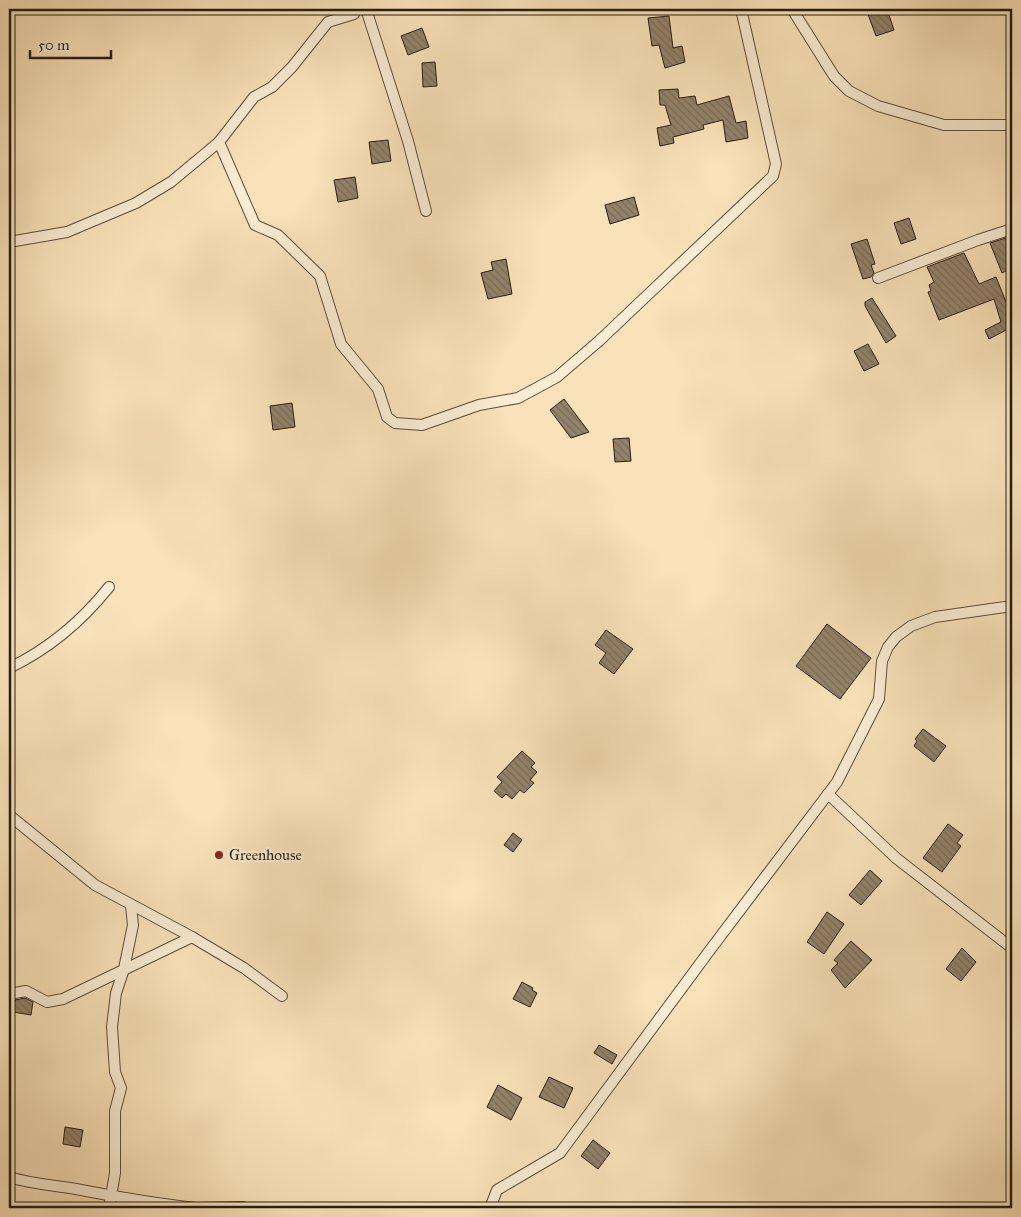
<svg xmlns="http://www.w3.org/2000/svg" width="1021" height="1217" font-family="'IM FELL Great Primer',serif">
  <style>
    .building { fill: url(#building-back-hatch); stroke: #261c14 }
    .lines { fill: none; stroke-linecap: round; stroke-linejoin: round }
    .street-casing { stroke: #5b4e3d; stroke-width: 12 }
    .street { stroke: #fbecd2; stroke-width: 10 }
    .poi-dot { fill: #8f2418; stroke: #fbecd2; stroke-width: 2 }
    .labels { text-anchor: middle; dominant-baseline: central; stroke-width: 4.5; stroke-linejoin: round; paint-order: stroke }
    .poi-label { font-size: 15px; fill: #261c14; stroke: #fbecd2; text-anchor: start }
  </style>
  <defs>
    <pattern id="building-back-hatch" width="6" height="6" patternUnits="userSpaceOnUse" patternTransform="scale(1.25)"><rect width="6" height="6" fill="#94836a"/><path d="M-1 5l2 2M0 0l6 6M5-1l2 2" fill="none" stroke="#796a56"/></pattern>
  </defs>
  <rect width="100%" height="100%" fill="#f9e2b9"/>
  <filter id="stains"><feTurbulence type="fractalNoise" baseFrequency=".004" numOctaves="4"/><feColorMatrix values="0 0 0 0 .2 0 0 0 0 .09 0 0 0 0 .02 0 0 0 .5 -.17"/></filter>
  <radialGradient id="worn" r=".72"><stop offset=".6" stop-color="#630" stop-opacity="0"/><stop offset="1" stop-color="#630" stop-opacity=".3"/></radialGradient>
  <g class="building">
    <polygon points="866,9 887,9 894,30 876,36"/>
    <polygon points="669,16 673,48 682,46 685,62 665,68 659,45 652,46 648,18"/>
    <polygon points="422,28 429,47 408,55 401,36"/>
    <polygon points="435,62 437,86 423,87 422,63"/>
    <polygon points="678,89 679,98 695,96 697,105 729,96 736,123 746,121 748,138 726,142 723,120 703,125 704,129 673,137 674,143 660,146 657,128 671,125 665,105 660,105 659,90"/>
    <polygon points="388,140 391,161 372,164 369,142"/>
    <polygon points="355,177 358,198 338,202 334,180"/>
    <polygon points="634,197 639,215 610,224 605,205"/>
    <polygon points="909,218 916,239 901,244 894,223"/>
    <polygon points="1012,236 1012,268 1002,273 990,243"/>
    <polygon points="867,239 875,264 871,265 874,273 871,277 863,279 851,244"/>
    <polygon points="964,253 979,284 996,277 1012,317 1012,327 989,339 985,330 1001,322 994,299 939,320 928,292 931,291 929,285 934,282 927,267"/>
    <polygon points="506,259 512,294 488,299 481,273 493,270 491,262"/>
    <polygon points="872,298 896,336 886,343 865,306 865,302"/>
    <polygon points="868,344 879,364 864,371 854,351"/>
    <polygon points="564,399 589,432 571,438 550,410"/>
    <polygon points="292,403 295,427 273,430 270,406"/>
    <polygon points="629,438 631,461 615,462 613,439"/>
    <polygon points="827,624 871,658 840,699 796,666"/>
    <polygon points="606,630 633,649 614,674 599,663 606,653 595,645"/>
    <polygon points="923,729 946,746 934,762 914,746 917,741 915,739"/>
    <polygon points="522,751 535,763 531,767 537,772 530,780 534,783 524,793 520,790 512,799 506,794 502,798 494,791 502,782 497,777"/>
    <polygon points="948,824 963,835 957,843 961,846 942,872 923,858"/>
    <polygon points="513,833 522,840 513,852 504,845"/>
    <polygon points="870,870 882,881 861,905 849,895"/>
    <polygon points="827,912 844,924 824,954 807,942"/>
    <polygon points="851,941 872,960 845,988 831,970 838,963 834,960"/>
    <polygon points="962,948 976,962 961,981 946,969"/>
    <polygon points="522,982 533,988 532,990 537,993 530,1007 513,999"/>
    <polygon points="25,998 33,1002 31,1015 13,1012 15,1000"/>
    <polygon points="599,1045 617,1055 612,1064 594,1053"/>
    <polygon points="549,1077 573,1088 564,1108 539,1097"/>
    <polygon points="498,1085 522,1098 511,1120 487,1107"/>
    <polygon points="65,1127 83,1130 80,1147 63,1144"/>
    <polygon points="593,1140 610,1153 598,1169 581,1156"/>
  </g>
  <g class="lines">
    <defs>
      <g id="street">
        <polyline points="366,9 408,141 426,211"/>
        <polyline points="792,9 834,76 849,91 878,106 944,125 1012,125"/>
        <polyline points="219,142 255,225 278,235 320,276 341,344 378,389 387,417 395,423 422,425 479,405 518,398 557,377 599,341 773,176 776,164 741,9"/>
        <polyline points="9,242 67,232 136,203 171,182 219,142 254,97 272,87 292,67 328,22 354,14 356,9"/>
        <polyline points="878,278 978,240 1012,229"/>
        <path d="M9,668c40,-19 72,-46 100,-81"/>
        <polyline points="828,794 896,858 1012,948"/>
        <polyline points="9,815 95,885 192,937 244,968 282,996"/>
        <polyline points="9,994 26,991 47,1002 63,999 192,937"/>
        <path d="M9,1177c22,7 44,8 67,12 41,8 80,15 121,19"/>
        <polyline points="109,1208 115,1173 115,1111 121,1088 115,1072 112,1027 116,993 124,969 133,925 131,906"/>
        <polyline points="198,1208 243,1207"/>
        <polyline points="490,1208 497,1190 560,1153 710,950 837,782 879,699 882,661 888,647 896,637 911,626 935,617 1012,606"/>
      </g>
    </defs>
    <use href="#street" class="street-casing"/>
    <use href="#street" class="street"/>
  </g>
  <circle class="poi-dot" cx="219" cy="855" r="5"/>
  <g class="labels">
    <g class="poi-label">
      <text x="229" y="855">Greenhouse</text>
    </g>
  </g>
  <rect width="1021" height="1217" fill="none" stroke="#f9e2b9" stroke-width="30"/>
  <rect x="10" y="10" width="1001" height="1197" fill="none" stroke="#261c14" stroke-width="2.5"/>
  <rect x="15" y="15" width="991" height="1187" fill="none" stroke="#261c14"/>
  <path d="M30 50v8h81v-8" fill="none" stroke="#261c14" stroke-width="2.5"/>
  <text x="38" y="50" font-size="15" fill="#261c14" stroke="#fbecd2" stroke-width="4" paint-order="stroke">50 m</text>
  <rect width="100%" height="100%" filter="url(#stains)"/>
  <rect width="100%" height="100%" fill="url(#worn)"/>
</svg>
